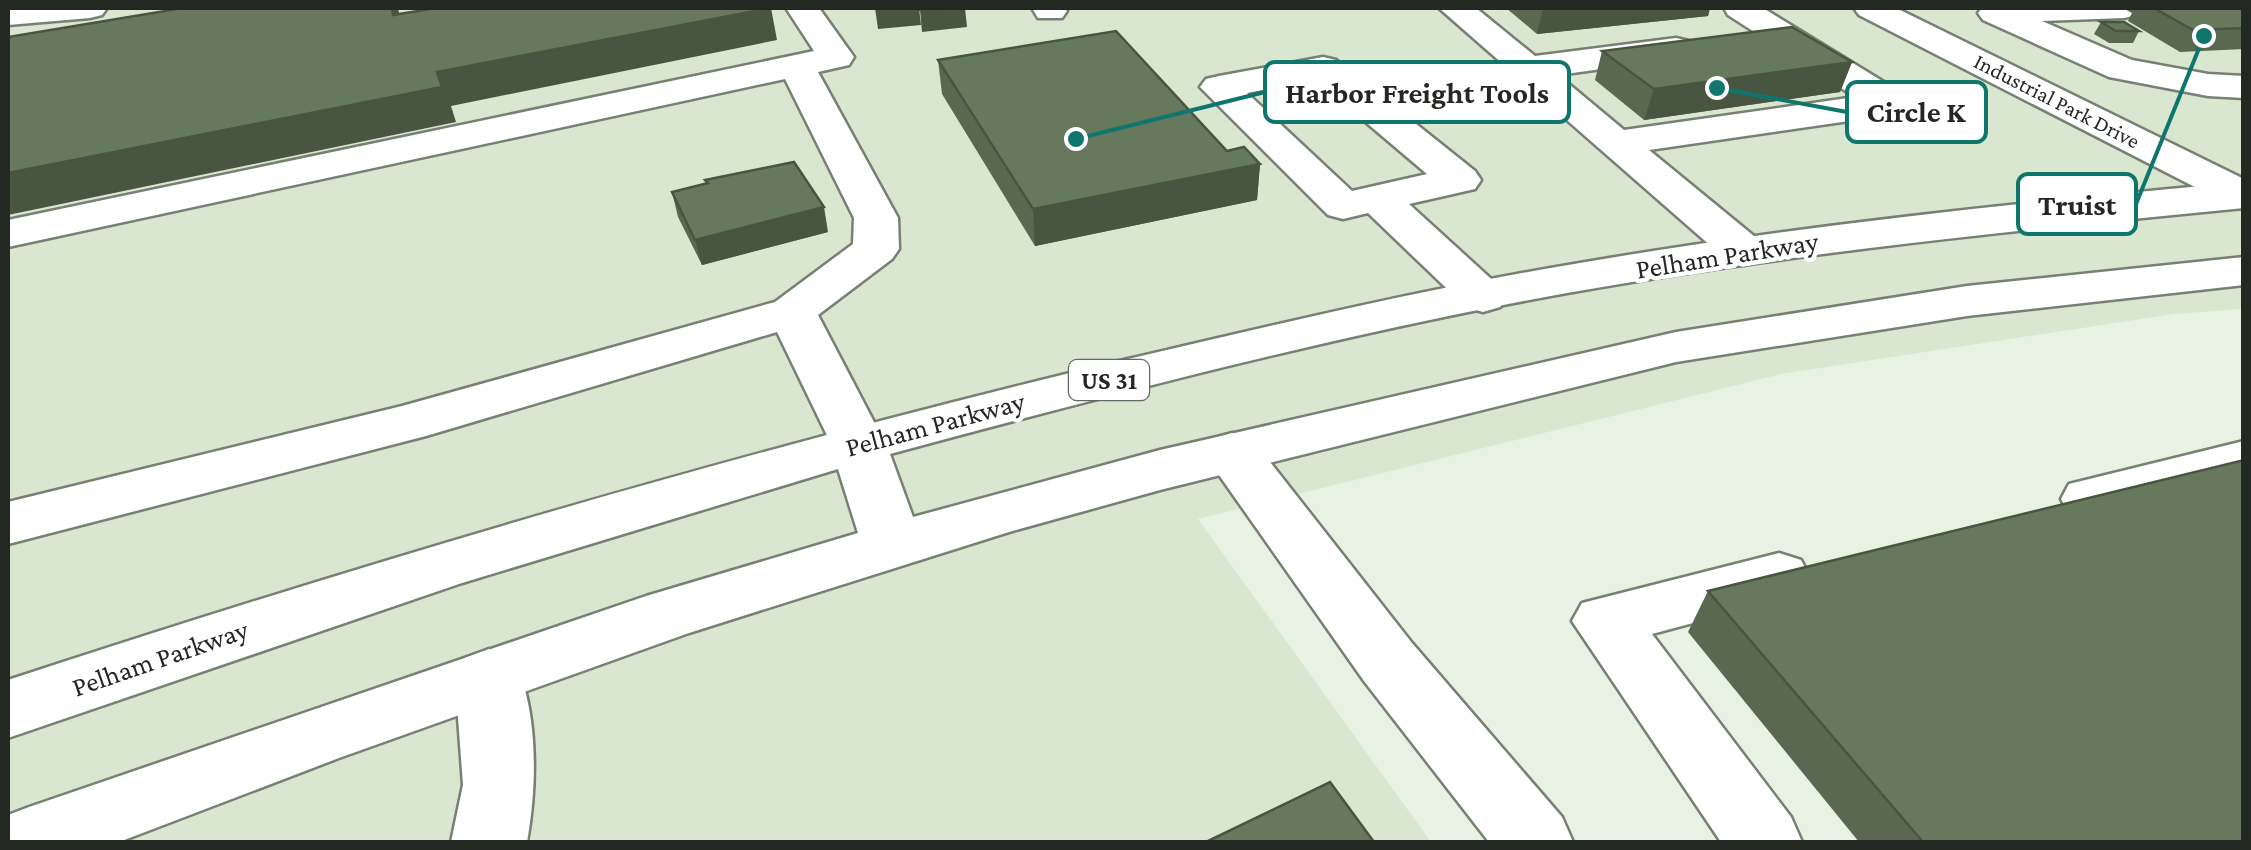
<svg xmlns="http://www.w3.org/2000/svg" width="2251" height="850" font-family="'Crimson Pro',serif">
  <style>
    .built { fill: #d9e7d1 }
    .lines { fill: none; stroke-linecap: round; stroke-linejoin: round }
    .minor-casing { stroke: #778073; stroke-width: 5 }
    .major-casing { stroke: #778073; stroke-width: 5 }
    .minor { fill: #fff; fill-rule: evenodd }
    .major { fill: #fff; fill-rule: evenodd }
    .wall { fill: #596850 }
    .shaded-wall { fill: #485541 }
    .building { fill: #67795d; stroke: #485541; stroke-width: 2.5 }
    .labels { text-anchor: middle; dominant-baseline: central; stroke-width: 9; stroke-linejoin: round; paint-order: stroke }
    .far-street-label { font-size: 22px; fill: #242822; stroke: #fff }
    .shield { fill: #fff; stroke: #666864; stroke-width: 2.5 }
    .shield-label { font-size: 25px; font-weight: bold; fill: #242822 }
    .street-label { font-size: 28px; fill: #242822; stroke: #fff }
    .leader { fill: none; stroke: #0f766e; stroke-width: 4 }
    .callout-dot { fill: #0f766e; stroke: #fff; stroke-width: 4 }
    .callout { fill: #fff; stroke: #0f766e; stroke-width: 4 }
    .callout-label { font-size: 30px; text-anchor: middle; font-weight: bold; fill: #242822 }
  </style>
  <rect width="100%" height="100%" fill="#e8f2e2"/>
  <polygon class="built" points="8,8 2243,8 2243,309 2174,314 1781,374 1198,519 1431,842 8,842"/>
  <g class="lines">
    <defs>
      <g id="minor">
        <polygon points="8,8 107,8 102,15 90,18 8,25"/>
        <polygon points="786,8 819,8 854,57 849,65 818,72 898,218 899,249 892,259 818,315 886,445 878,458 858,464 838,458 777,332 426,436 8,544 8,502 402,406 775,302 853,244 854,218 785,79 8,247 8,220 814,51"/>
        <polygon points="1032,8 1064,8 1067,11 1062,18 1038,18"/>
        <polygon points="1439,8 1476,8 1535,56 1676,38 1689,41 1694,49 1689,57 1558,75 1624,130 1855,97 1728,15 1724,8 1763,8 1905,95 1910,103 1905,111 1891,115 1649,150 1760,241 1767,251 1760,261 1744,265 1728,261"/>
        <polygon points="1854,8 1896,8 2244,179 2244,208 2228,204 1859,15"/>
        <polygon points="1982,8 2140,8 2136,15 2124,18 2042,21 2132,60 2208,74 2244,76 2244,98 2208,96 2109,77 1983,20 1978,13"/>
        <path d="M1323,57l13,3 139,111 6,9 -6,9 -66,15 91,83 7,10 -7,10 -17,5 -17,-5 -98,-94 -25,6 -15,-4 -128,-128 6,-8 13,-3zM1316,80l111,94 -75,17 -105,-98z"/>
        <polygon points="1232,433 1252,439 1412,643 1562,817 1573,842 1489,842 1364,681 1212,465 1204,452 1212,439"/>
        <polygon points="2244,441 2244,479 2090,520 2069,514 2061,499 2069,484"/>
        <polygon points="1779,553 1801,560 1810,577 1801,594 1652,634 1791,817 1802,842 1721,842 1572,621 1582,603"/>
        <path d="M489,649l24,9c26,51 24,129 14,184h-76l12,-57 -8,-108 10,-19z"/>
      </g>
      <path id="major" d="M2244,182v26c-227,22 -453,45 -677,85 -228,41 -454,101 -677,161l23,63 247,-67 516,-118 291,-46 277,-29v28l-277,31 -291,46 -516,128 -151,42 -320,101 -350,125 -220,84h-111v-27l21,-8 617,-211 212,-63 -20,-64 -376,114 -454,155v-58c369,-121 741,-231 1120,-321 146,-34 292,-69 440,-94 223,-39 450,-62 676,-83z"/>
    </defs>
    <use href="#minor" class="minor-casing"/>
    <use href="#major" class="major-casing"/>
    <use href="#minor" class="minor"/>
    <use href="#major" class="major"/>
  </g>
  <g class="wall">
    <polygon points="1506,8 1710,8 1708,16 1537,34"/>
    <polygon points="2123,8 2244,8 2244,49 2180,52 2128,21 2132,13"/>
    <polygon points="2101,22 2139,31 2133,43 2109,43 2094,34"/>
    <polygon points="1602,51 1852,62 1840,92 1644,120 1595,80"/>
    <polygon points="938,60 1227,151 1260,164 1257,200 1035,246 942,94"/>
    <polygon points="705,180 828,232 702,265 678,217 672,192 706,184"/>
    <polygon points="1708,591 2244,842 1859,842 1688,632"/>
  </g>
  <g class="shaded-wall">
    <polygon points="392,8 398,8 407,48 393,15"/>
    <polygon points="771,8 777,40 451,106 456,122 8,215 8,173 437,72"/>
    <polygon points="875,8 919,8 921,25 878,29"/>
    <polygon points="950,8 965,8 967,27 922,32 920,10"/>
    <polygon points="1543,8 1710,8 1708,16 1537,34"/>
    <polygon points="1852,62 1840,92 1644,120 1654,89"/>
    <polygon points="1260,164 1257,200 1035,246 1033,209"/>
    <polygon points="824,207 828,232 702,265 695,240"/>
  </g>
  <g class="building">
    <polygon points="183,8 392,8 393,15 436,8 771,8 437,72 442,87 8,173 8,37"/>
    <polygon points="919,8 950,8 920,10"/>
    <polygon points="2154,8 2244,8 2244,28 2193,30"/>
    <polygon points="2101,22 2124,22 2139,31 2116,31"/>
    <polygon points="1792,27 1852,62 1654,89 1602,51"/>
    <polygon points="1116,31 1227,151 1244,147 1260,164 1033,209 938,60"/>
    <polygon points="794,162 824,207 695,240 672,192 708,183 705,180"/>
    <polygon points="2244,460 2244,842 1923,842 1708,591"/>
    <polygon points="1330,782 1374,842 1206,842"/>
  </g>
  <g class="labels">
    <g class="far-street-label">
      <text transform="translate(2057 101) rotate(27)">Industrial Park Drive</text>
    </g>
    <rect class="shield" x="1069" y="360" width="80" height="40" rx="8"/>
    <g class="shield-label">
      <text x="1109" y="380">US 31</text>
    </g>
    <g class="street-label">
      <text transform="translate(1727 255) rotate(-9)">Pelham Parkway</text>
      <text transform="translate(935 424) rotate(-15)">Pelham Parkway</text>
      <text transform="translate(160 658) rotate(-19)">Pelham Parkway</text>
    </g>
  </g>
  <path class="leader" d="M1076 139L1265 92M1717 88L1847 112M2204 36L2136 204"/>
  <g class="callout-dot">
    <circle cx="1076" cy="139" r="10"/>
    <circle cx="1717" cy="88" r="10"/>
    <circle cx="2204" cy="36" r="10"/>
  </g>
  <g class="callout">
    <rect x="1265" y="62" width="304" height="60" rx="10"/>
    <rect x="1847" y="82" width="139" height="60" rx="10"/>
    <rect x="2018" y="174" width="118" height="60" rx="10"/>
  </g>
  <g class="callout-label">
    <text x="1417" y="103">Harbor Freight Tools</text>
    <text x="1916" y="122">Circle K</text>
    <text x="2077" y="215">Truist</text>
  </g>
  <rect width="2251" height="850" fill="none" stroke="#242822" stroke-width="20"/>
</svg>
